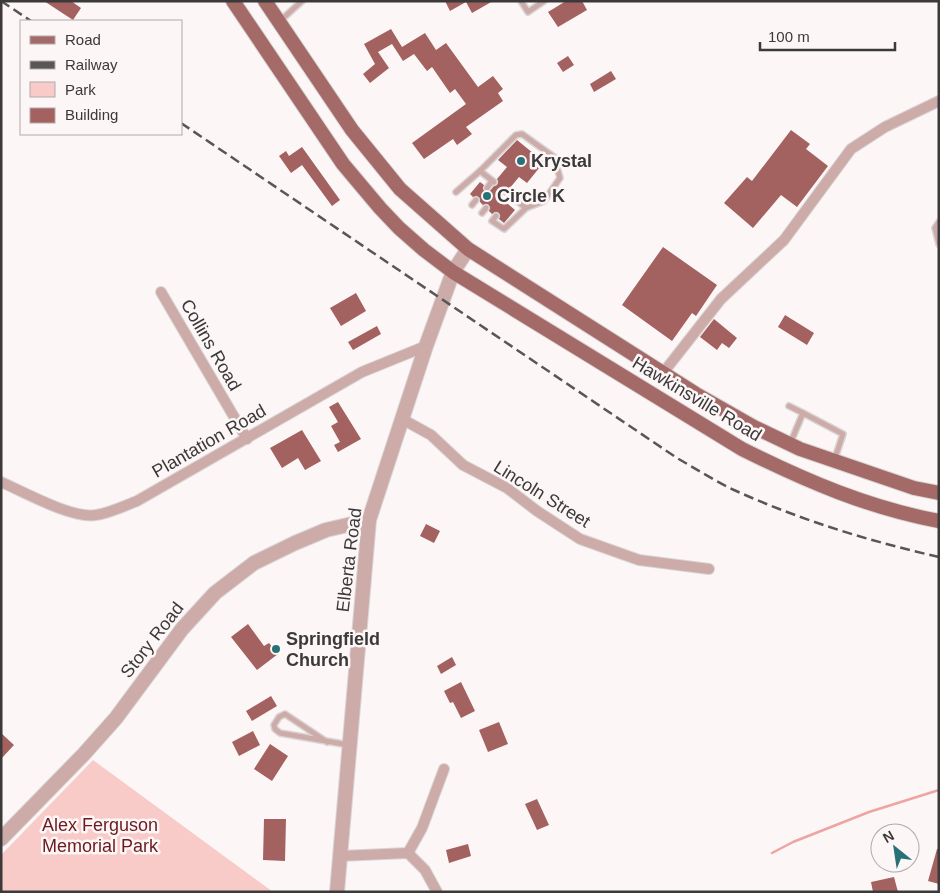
<svg xmlns="http://www.w3.org/2000/svg" width="940" height="893" font-family="Helvetica,sans-serif">
  <style>
    .green { fill: #f9cbc8 }
    .lines { fill: none; stroke-linecap: round; stroke-linejoin: round }
    .stream { stroke: #eda4a2; stroke-width: 2.5 }
    .building { fill: #a3615f }
    .service-casing { stroke: #d9d5d4; stroke-width: 8 }
    .minor-casing { stroke: #d9d5d4; stroke-width: 12 }
    .tertiary-casing { stroke: #d9d5d4; stroke-width: 16 }
    .primary-casing { stroke: #d9d5d4; stroke-width: 16 }
    .service { stroke: #ccaba9; stroke-width: 5 }
    .minor { stroke: #ccaba9; stroke-width: 10 }
    .tertiary { stroke: #ccaba9; stroke-width: 14 }
    .primary { stroke: #a36a68; stroke-width: 14 }
    .rail { stroke: #585656; stroke-width: 2.5; stroke-dasharray: 10 5; stroke-linecap: butt }
    .poi-dot { fill: #287277; stroke: #fcf7f6; stroke-width: 2 }
    .labels { text-anchor: middle; dominant-baseline: central; stroke-width: 5; stroke-linejoin: round; paint-order: stroke }
    .poi-label { font-size: 18px; font-weight: bold; fill: #3b3939; stroke: #fcf7f6; text-anchor: start }
    .street-label { font-size: 18px; fill: #3b3939; stroke: #fcf7f6 }
    .park-label { font-size: 18px; fill: #6d191f; stroke: #fcf7f6 }
  </style>
  <rect width="100%" height="100%" fill="#fcf7f6"/>
  <polygon class="green" points="93,760 273,892 1,892 1,855"/>
  <g class="lines">
    <polyline class="stream" points="772,853 793,842 869,812 939,790"/>
  </g>
  <g class="building">
    <polygon points="44,1 71,1 81,8 73,20"/>
    <polygon points="445,1 493,1 472,13 466,2 450,11"/>
    <polygon points="566,1 582,1 587,10 558,27 548,12"/>
    <polygon points="391,29 402,47 425,33 436,50 446,43 478,87 493,76 503,89 498,93 503,101 466,127 472,134 457,145 453,139 424,159 412,143 466,104 455,89 450,93 432,67 427,71 414,54 403,61 392,44 378,52 389,68 370,83 363,74 375,64 364,44"/>
    <polygon points="568,56 574,65 563,72 557,63"/>
    <polygon points="611,71 616,79 594,92 590,84"/>
    <polygon points="791,130 810,144 806,149 828,166 797,207 781,195 753,228 724,203 747,177 752,181"/>
    <polygon points="517,140 544,162 527,183 519,177 509,189 505,188 502,190 503,195 501,198 515,210 504,223 499,219 500,216 499,213 496,212 492,214 489,211 489,205 486,204 483,205 480,202 479,197 473,197 470,194 480,182 484,185 483,189 486,192 489,192 494,186 497,185 498,182 497,179 507,167 498,160"/>
    <polygon points="302,147 340,200 332,206 302,165 291,173 279,156 286,151 289,156"/>
    <polygon points="663,247 717,285 696,316 692,313 672,341 622,305"/>
    <polygon points="356,293 366,311 341,326 330,308"/>
    <polygon points="785,315 814,333 807,345 778,327"/>
    <polygon points="714,319 737,338 729,348 722,343 717,350 700,337"/>
    <polygon points="377,326 381,334 353,350 348,342"/>
    <polygon points="338,402 361,439 338,452 334,445 340,442 331,426 338,422 329,407"/>
    <polygon points="302,430 321,461 305,470 298,458 282,468 270,448"/>
    <polygon points="426,524 440,531 434,543 420,536"/>
    <polygon points="248,624 264,646 269,643 278,654 257,670 231,637"/>
    <polygon points="452,657 456,665 441,674 437,666"/>
    <polygon points="461,682 475,711 461,718 453,702 450,703 444,691"/>
    <polygon points="271,696 277,706 252,721 246,711"/>
    <polygon points="499,722 508,744 488,752 479,730"/>
    <polygon points="253,731 260,745 239,756 232,742"/>
    <polygon points="1,733 14,745 1,759"/>
    <polygon points="270,744 288,756 272,781 254,769"/>
    <polygon points="537,799 549,825 537,830 525,804"/>
    <polygon points="264,819 286,819 285,861 263,860"/>
    <polygon points="468,844 471,856 449,863 446,850"/>
    <polygon points="937,849 939,849 939,884 928,881"/>
    <polygon points="894,877 898,892 873,892 871,882"/>
  </g>
  <g class="lines">
    <defs>
      <g id="service">
        <polyline points="521,1 528,12 544,1"/>
        <polyline points="280,21 302,1"/>
        <polyline points="480,171 494,182"/>
        <polyline points="487,188 492,181"/>
        <polyline points="456,192 480,171 516,135 522,134 554,157 560,178 544,201 526,208 504,229 492,221 496,216"/>
        <polyline points="506,192 526,208"/>
        <polyline points="472,205 476,200"/>
        <polyline points="482,213 486,208"/>
        <polyline points="939,222 935,228 939,244"/>
        <polyline points="789,406 803,413"/>
        <polyline points="790,444 803,413 843,434 834,461"/>
        <polyline points="327,742 285,714 279,717 274,725 275,729 280,733 349,745"/>
      </g>
      <g id="minor">
        <polyline points="161,292 247,439"/>
        <polyline points="663,373 721,299 784,240 851,149 885,127 939,101"/>
        <polyline points="402,419 431,435 463,465 507,488 537,511 580,539 639,560 709,569"/>
        <path d="M1,482c23,10 71,37 95,33 14,-2 28,-9 41,-14l225,-129 64,-26"/>
        <polyline points="408,853 422,828 444,769"/>
        <polyline points="340,856 408,853 425,870 437,892"/>
      </g>
      <g id="tertiary">
        <polyline points="1,839 84,754 116,718 182,629 215,593 254,563 295,543 326,530 369,520"/>
        <polyline points="337,892 369,520 426,346 453,272 468,249"/>
      </g>
      <g id="primary">
        <path d="M233,1l110,163 37,44 19,20 25,22 29,22 289,177c64,32 127,59 197,72"/>
        <polyline points="265,1 352,130 400,189 468,249 696,394 754,427 800,449 914,488 939,493"/>
      </g>
    </defs>
    <use href="#service" class="service-casing"/>
    <use href="#minor" class="minor-casing"/>
    <use href="#tertiary" class="tertiary-casing"/>
    <use href="#primary" class="primary-casing"/>
    <use href="#service" class="service"/>
    <use href="#minor" class="minor"/>
    <use href="#tertiary" class="tertiary"/>
    <use href="#primary" class="primary"/>
    <g class="rail">
      <polyline points="1,1 31,21"/>
      <path d="M181,123l496,335c19,11 38,23 57,32 66,30 135,51 205,67"/>
    </g>
  </g>
  <g class="poi-dot">
    <circle cx="521" cy="161" r="5"/>
    <circle cx="487" cy="196" r="5"/>
    <circle cx="276" cy="649" r="5"/>
  </g>
  <g class="labels">
    <g class="poi-label">
      <text x="531" y="161">Krystal</text>
      <text x="497" y="196">Circle K</text>
      <text x="286" y="639">Springfield<tspan x="286" dy="21">Church</tspan></text>
    </g>
    <g class="street-label">
      <text transform="translate(211 345) rotate(60)">Collins Road</text>
      <text transform="translate(697 399) rotate(31)">Hawkinsville Road</text>
      <text transform="translate(209 441) rotate(-30)">Plantation Road</text>
      <text transform="translate(542 494) rotate(32)">Lincoln Street</text>
      <text transform="translate(349 560) rotate(-83)">Elberta Road</text>
      <text transform="translate(152 640) rotate(-52)">Story Road</text>
    </g>
    <g class="park-label">
      <text x="100" y="825">Alex Ferguson<tspan x="100" dy="21">Memorial Park</tspan></text>
    </g>
  </g>
  <rect width="940" height="893" fill="none" stroke="#3b3939" stroke-width="5"/>
  <rect x="20" y="20" width="162" height="115" fill="#fcf7f6" stroke="#afabaa"/>
  <rect x="30" y="36" width="25" height="8" fill="#a36a68" stroke="#afabaa"/>
  <text x="65" y="45" font-size="15" fill="#3b3939">Road</text>
  <rect x="30" y="61" width="25" height="8" fill="#585656" stroke="#afabaa"/>
  <text x="65" y="70" font-size="15" fill="#3b3939">Railway</text>
  <rect x="30" y="82" width="25" height="15" fill="#f9cbc8" stroke="#afabaa"/>
  <text x="65" y="95" font-size="15" fill="#3b3939">Park</text>
  <rect x="30" y="108" width="25" height="15" fill="#a3615f" stroke="#afabaa"/>
  <text x="65" y="120" font-size="15" fill="#3b3939">Building</text>
  <g transform="translate(895 848) rotate(330)"><circle r="24" fill="#fcf7f6" stroke="#afabaa"/>
  <path d="M0-4L9 19L0 12L-9 19Z" fill="#287277"/>
  <text y="-8" font-size="14" font-weight="bold" text-anchor="middle" fill="#3b3939">N</text>
  </g>
  <path d="M760 42v8h135v-8" fill="none" stroke="#3b3939" stroke-width="2.5"/>
  <text x="768" y="42" font-size="15" fill="#3b3939" stroke="#fcf7f6" stroke-width="4" paint-order="stroke">100 m</text>
</svg>
